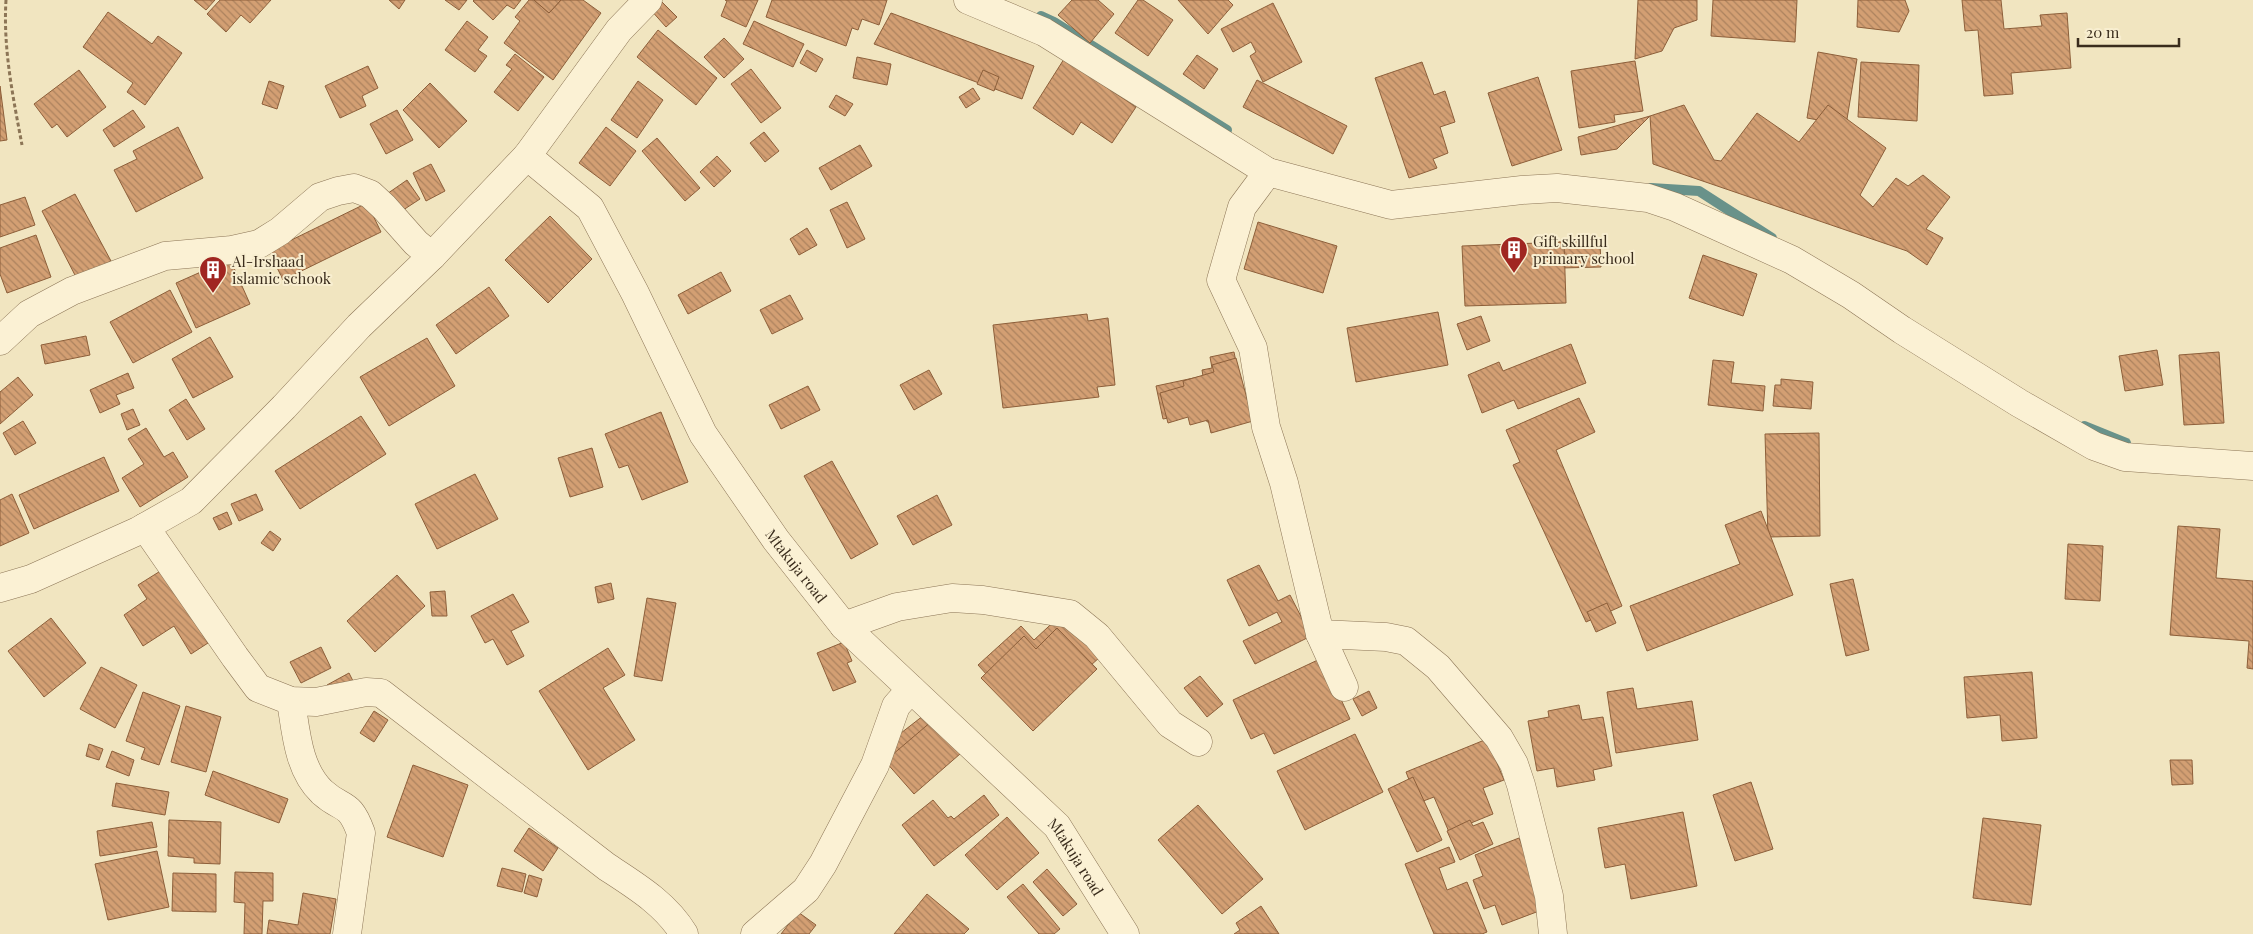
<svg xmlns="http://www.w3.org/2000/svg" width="2253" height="934" font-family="'Playfair Display',serif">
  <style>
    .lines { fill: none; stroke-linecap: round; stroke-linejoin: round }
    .stream { stroke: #69928a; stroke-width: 10 }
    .building { fill: url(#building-back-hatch); stroke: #8d5f3a }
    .minor-casing { stroke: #8c7556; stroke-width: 29 }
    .path { stroke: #8c7556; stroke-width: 3; stroke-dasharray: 4 2.5; stroke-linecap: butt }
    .minor { stroke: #fbf1d4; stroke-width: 28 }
    .labels { text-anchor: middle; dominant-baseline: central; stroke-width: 4; stroke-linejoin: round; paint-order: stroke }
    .poi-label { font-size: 15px; fill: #3a2c1c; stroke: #f8eed0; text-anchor: start }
    .street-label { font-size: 15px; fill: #3a2c1c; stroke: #f8eed0 }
  </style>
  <defs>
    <pattern id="building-back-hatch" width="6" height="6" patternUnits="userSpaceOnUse" patternTransform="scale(1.25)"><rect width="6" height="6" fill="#d39f73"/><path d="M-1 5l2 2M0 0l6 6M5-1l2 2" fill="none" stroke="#ac825e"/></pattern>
  </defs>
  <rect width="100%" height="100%" fill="#f1e5c0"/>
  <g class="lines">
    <g class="stream">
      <polyline points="1041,16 1054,22 1227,130"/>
      <polyline points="1651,188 1699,191 1772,238"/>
      <polyline points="2084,426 2126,443"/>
    </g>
  </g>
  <g class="building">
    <polygon points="194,0 215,0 206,10"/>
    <polygon points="220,0 271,0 250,23 241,15 226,32 207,14"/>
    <polygon points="389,0 405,0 399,9"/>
    <polygon points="445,0 467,0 459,10"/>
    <polygon points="474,0 521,0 514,9 507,5 493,20 473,1"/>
    <polygon points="529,0 534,0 549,13 561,0 583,0 601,13 553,80 504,43 520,21 515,17"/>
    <polygon points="534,0 561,0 549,13"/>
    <polygon points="660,0 677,17 666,27 650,9"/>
    <polygon points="725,0 758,0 746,27 721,16 727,1"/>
    <polygon points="772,0 887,0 879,25 862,19 858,30 852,28 846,46 766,17"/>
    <polygon points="1072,0 1098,0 1114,14 1090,43 1058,15"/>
    <polygon points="1138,0 1143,0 1173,20 1148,56 1115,33"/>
    <polygon points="1178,0 1228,0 1233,5 1208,34"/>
    <polygon points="1638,0 1697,0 1697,20 1674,28 1662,51 1635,59"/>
    <polygon points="1713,0 1797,0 1795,42 1711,36"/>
    <polygon points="1858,0 1905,0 1909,11 1899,32 1857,27"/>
    <polygon points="1962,0 2001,0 2004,29 2042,26 2040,15 2067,13 2071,68 2011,73 2013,94 1984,96 1978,30 1965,31"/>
    <polygon points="1273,3 1302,62 1263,82 1250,56 1256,52 1251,42 1233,52 1221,29"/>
    <polygon points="108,12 152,44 158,36 182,53 145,105 127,92 133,83 83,47"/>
    <polygon points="891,13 1034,66 1022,99 874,44"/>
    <polygon points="467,21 488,37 478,50 487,56 475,72 445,50"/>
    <polygon points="754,21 804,44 793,67 743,44"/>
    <polygon points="658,30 717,78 696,105 637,57"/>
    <polygon points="724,38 744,59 724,78 704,57"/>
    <polygon points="807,50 823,59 816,72 800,63"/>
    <polygon points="1818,52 1857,59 1846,125 1807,118"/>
    <polygon points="515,54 544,77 518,111 494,92 512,69 506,65"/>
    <polygon points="1197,55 1218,69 1204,89 1183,74"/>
    <polygon points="857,57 891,64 887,85 853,78"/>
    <polygon points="1064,59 1136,107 1112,143 1081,122 1073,135 1033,108"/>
    <polygon points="1635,61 1643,111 1614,115 1615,122 1579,128 1571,71"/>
    <polygon points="1422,62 1434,95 1445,91 1455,122 1440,127 1448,153 1433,159 1437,168 1409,178 1375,78"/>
    <polygon points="1861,62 1919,65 1917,121 1858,117"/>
    <polygon points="368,66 378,88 362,96 366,106 340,118 325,86"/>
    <polygon points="751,69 781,108 761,123 731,84"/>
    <polygon points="79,70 106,107 67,137 57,124 52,128 34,104"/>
    <polygon points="983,70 999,77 994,91 977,84"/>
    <polygon points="1538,77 1562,150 1512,166 1488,93"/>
    <polygon points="1257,80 1347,126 1333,154 1243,107"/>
    <polygon points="269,81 284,86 277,109 262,104"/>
    <polygon points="638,81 663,100 637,138 611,120"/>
    <polygon points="430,83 467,121 439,148 403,110"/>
    <polygon points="0,86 7,140 0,141"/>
    <polygon points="973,88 980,99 966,108 959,97"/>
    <polygon points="836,95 853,104 845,116 829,107"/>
    <polygon points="1684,105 1714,160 1721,161 1757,113 1799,142 1828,105 1886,148 1860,195 1873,207 1896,178 1908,186 1923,175 1950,197 1926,229 1943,238 1927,265 1907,251 1653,164 1650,116"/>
    <polygon points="133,110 145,127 114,147 103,130"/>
    <polygon points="397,110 413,140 386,154 370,124"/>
    <polygon points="1650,116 1617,149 1581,155 1578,137"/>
    <polygon points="178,127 203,178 136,212 114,170 137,159 133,151"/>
    <polygon points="606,127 636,151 610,186 579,163"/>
    <polygon points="764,132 779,151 765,162 750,143"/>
    <polygon points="657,138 700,188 685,201 642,151"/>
    <polygon points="860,145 872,166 831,190 819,168"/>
    <polygon points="717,156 731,171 714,187 700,172"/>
    <polygon points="431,164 445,191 426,201 413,173"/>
    <polygon points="407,180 420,199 397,214 384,196"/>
    <polygon points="75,194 111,261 77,279 42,211"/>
    <polygon points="25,197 35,225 0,237 0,205"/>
    <polygon points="847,202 865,239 847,248 830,210"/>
    <polygon points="367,203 381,232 283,280 269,251"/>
    <polygon points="550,216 592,259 548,303 505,260"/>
    <polygon points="1258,222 1337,246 1323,293 1244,269"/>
    <polygon points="807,228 817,245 799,255 790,239"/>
    <polygon points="36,235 51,277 7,293 0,274 0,248"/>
    <polygon points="1600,241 1601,267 1560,268 1559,242"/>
    <polygon points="1564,242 1566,303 1465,306 1462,246"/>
    <polygon points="1703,255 1757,274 1743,316 1689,298"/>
    <polygon points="230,259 250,304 196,328 176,283"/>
    <polygon points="721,272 731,291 688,314 678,295"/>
    <polygon points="489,287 509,316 456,354 436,325"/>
    <polygon points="170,290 192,332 133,363 110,322"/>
    <polygon points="790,295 803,319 772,334 760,310"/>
    <polygon points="1438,312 1448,365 1356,382 1347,328"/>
    <polygon points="1087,314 1088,321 1108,318 1115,385 1097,387 1099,397 1003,408 993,325"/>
    <polygon points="1481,316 1490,341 1467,350 1457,324"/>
    <polygon points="86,336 90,355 45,364 41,345"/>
    <polygon points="210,337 233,377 193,398 172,359"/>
    <polygon points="427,338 455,386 389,426 360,377"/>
    <polygon points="1571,344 1586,383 1518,409 1514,400 1482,413 1468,375 1499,362 1503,371"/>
    <polygon points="2157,350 2163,385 2125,391 2119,356"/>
    <polygon points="1234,352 1244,402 1229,405 1232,417 1207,422 1205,411 1163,419 1156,386 1203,376 1202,370 1212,368 1210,357"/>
    <polygon points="2219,352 2224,423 2184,425 2179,355"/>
    <polygon points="1236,358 1253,421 1211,433 1208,420 1190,425 1188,417 1168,423 1160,393 1184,386 1183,381 1214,372 1212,365"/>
    <polygon points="1713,360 1734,362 1731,383 1765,386 1763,411 1708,405"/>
    <polygon points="929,370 942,394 914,410 900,385"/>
    <polygon points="128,373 134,388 116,395 120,404 100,413 90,390"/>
    <polygon points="18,377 33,395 0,424 0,392"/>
    <polygon points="1781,379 1813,382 1811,409 1773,406 1775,385 1781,385"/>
    <polygon points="808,386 820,410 781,429 769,405"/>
    <polygon points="1579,398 1595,432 1556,450 1622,606 1586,622 1513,465 1520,462 1506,430"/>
    <polygon points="186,399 205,429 187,440 169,410"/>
    <polygon points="133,409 140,425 127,430 121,414"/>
    <polygon points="661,412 688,482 642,500 628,465 619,468 605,434"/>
    <polygon points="361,416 386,454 300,509 275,471"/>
    <polygon points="23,421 36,443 15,455 3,433"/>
    <polygon points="146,428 164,457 173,452 188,477 140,507 122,478 144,464 128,439"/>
    <polygon points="1819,433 1820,536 1768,537 1765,434"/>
    <polygon points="592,448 603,487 570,497 558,458"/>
    <polygon points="104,457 119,491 34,529 19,495"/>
    <polygon points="832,461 878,544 851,559 804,476"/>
    <polygon points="475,474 498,519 437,549 415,504"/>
    <polygon points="12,494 29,533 0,546 0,500"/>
    <polygon points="256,494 263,510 239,521 231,504"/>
    <polygon points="937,495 952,525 913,545 897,516"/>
    <polygon points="1761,511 1793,595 1647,651 1630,606 1740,564 1725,525"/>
    <polygon points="227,512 232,524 219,530 213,518"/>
    <polygon points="2178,526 2220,529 2216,578 2253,581 2253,669 2247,668 2249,641 2170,635"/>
    <polygon points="270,531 281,539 273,551 261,543"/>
    <polygon points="2068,544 2103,546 2100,601 2065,599"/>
    <polygon points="1259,565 1278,601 1290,595 1311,636 1255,664 1243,641 1282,622 1277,612 1249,626 1227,580"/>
    <polygon points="162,570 208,643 191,654 174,626 143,646 124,615 147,599 138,585"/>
    <polygon points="397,575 425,606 375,652 347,621"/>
    <polygon points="1853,579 1869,650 1846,656 1830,584"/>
    <polygon points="611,583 614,599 598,603 595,587"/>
    <polygon points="445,591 447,616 432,616 430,592"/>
    <polygon points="513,594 529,622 511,631 524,656 507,665 493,639 485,643 471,616"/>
    <polygon points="647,598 676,603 662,681 634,676"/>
    <polygon points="1607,603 1616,623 1596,632 1587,612"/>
    <polygon points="1061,615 1100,657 1029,721 978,665 1021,626 1034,640"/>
    <polygon points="51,618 86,663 44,697 8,651"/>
    <polygon points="1057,628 1097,669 1033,731 981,678 1024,636 1036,649"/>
    <polygon points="844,642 852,661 847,663 856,682 833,691 817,653"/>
    <polygon points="321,647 331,668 301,683 290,662"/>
    <polygon points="608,648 625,675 603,688 635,740 588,770 539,691"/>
    <polygon points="1322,658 1350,719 1274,754 1264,733 1251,739 1233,700"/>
    <polygon points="101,667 137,685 115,728 80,709"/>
    <polygon points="2032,672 2037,738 2002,741 2000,715 1967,718 1964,677"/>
    <polygon points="349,673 353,681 331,693 327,685"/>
    <polygon points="1200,676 1223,704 1207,717 1184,688"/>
    <polygon points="1633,688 1637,709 1692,701 1698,740 1616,753 1607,692"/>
    <polygon points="1369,691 1377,708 1362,716 1353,699"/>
    <polygon points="143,692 180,706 159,765 141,759 145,748 126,741"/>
    <polygon points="1579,705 1582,720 1603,717 1612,766 1593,770 1595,780 1557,787 1554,768 1537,771 1528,721 1549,717 1548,711"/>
    <polygon points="186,706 221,717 206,772 171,762"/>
    <polygon points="374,711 388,720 374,742 360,733"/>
    <polygon points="928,712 951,747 908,782 883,747"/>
    <polygon points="932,721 960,754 914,794 885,761"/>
    <polygon points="1355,734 1383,792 1305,830 1277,771"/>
    <polygon points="1487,739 1504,780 1483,788 1493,814 1449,832 1434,797 1418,803 1406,772"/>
    <polygon points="89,744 103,749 99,760 86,756"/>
    <polygon points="112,751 134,760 129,776 106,767"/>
    <polygon points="2170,760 2192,760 2193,784 2172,785"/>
    <polygon points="413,765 468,785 443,857 387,837"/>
    <polygon points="213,771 288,799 279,823 205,795"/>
    <polygon points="1413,777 1442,840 1417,852 1388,789"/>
    <polygon points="1751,782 1773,849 1735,861 1713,795"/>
    <polygon points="116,783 169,792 165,815 112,806"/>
    <polygon points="984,795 999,815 934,866 902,825 933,800 948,818 951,816 954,819"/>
    <polygon points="1198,805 1263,879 1222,914 1158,840"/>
    <polygon points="1683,812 1697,886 1631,899 1625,864 1605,868 1598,828"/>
    <polygon points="1007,817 1039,853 997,890 965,855"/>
    <polygon points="1983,818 2041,825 2031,905 1973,898"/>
    <polygon points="169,820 221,822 220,864 194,863 194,858 168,856"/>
    <polygon points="1470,820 1473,826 1483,822 1493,844 1460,860 1447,831"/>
    <polygon points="152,822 157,847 100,856 97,831"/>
    <polygon points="529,828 558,848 543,871 514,851"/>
    <polygon points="1519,838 1547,908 1502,925 1495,905 1484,909 1473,880 1483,876 1475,855"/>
    <polygon points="1449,847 1455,862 1439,868 1447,890 1467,882 1487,932 1482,934 1434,934 1405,864"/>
    <polygon points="157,851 169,907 108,920 95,864"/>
    <polygon points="502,868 526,874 522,892 497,886"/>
    <polygon points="1047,869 1077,904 1063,916 1033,882"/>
    <polygon points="235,872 273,873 273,901 263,901 262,934 244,934 245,903 234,902"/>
    <polygon points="173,873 216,874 216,912 172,911"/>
    <polygon points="529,875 542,879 537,897 524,893"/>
    <polygon points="1023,884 1060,929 1054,934 1039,934 1007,897"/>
    <polygon points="303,893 336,899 330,934 267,934 269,920 298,925"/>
    <polygon points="927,894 969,929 964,934 894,934"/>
    <polygon points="1261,906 1279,934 1234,934 1240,930 1236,923"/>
    <polygon points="798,912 816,925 809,934 781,934"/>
  </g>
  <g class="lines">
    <defs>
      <g id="minor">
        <polyline points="968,0 1044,32 1268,172 1391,205 1522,190 1557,188 1648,198 1675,207 1792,260 1851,295 1902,330 2019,403 2094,446 2125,457 2253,466"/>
        <path id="s1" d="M527,156l63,52 45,85 68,141 73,106 68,86 213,200 68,108"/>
        <polyline points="1268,172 1242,207 1221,280 1253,348 1266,427 1284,483 1320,634 1344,687"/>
        <polyline points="0,341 29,314 72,291 165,256 232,250 259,244 280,231 320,197 338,191 354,188 370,194 384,207 416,243 432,256"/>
        <path d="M145,527l90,130 23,31 33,13 25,1 50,-10 15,1 226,174c29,19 59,37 77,67"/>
        <polyline points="0,588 31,579 138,531 191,501 284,407 359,326 432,256 527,156 619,30 648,0"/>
        <polyline points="844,626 897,607 952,598 983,600 1070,614 1097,636 1170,724 1198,742"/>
        <polyline points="1320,634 1386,637 1406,641 1438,667 1499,738 1514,764 1521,785 1549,896 1553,934"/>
        <path d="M291,701c5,31 7,68 31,91 21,19 27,8 39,41l-14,101"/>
        <polyline points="755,934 806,890 823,864 875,765 896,706 911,689"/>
      </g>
    </defs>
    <use href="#minor" class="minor-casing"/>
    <path class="path" d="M6,0c-3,49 7,97 16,145"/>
    <use href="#minor" class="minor"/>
  </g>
  <defs>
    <symbol id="building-pin" viewBox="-11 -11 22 30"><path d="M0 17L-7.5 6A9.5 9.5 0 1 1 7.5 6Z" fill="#a02621" stroke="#f8eed0"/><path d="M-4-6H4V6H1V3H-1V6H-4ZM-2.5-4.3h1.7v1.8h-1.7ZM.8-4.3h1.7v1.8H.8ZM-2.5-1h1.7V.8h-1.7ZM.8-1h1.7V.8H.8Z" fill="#fff"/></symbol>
  </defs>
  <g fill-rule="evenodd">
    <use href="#building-pin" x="1498" y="234" width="32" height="43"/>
    <use href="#building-pin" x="197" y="254" width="32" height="43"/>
  </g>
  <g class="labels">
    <g class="poi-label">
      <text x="1533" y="241">Gift skillful<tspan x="1533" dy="17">primary school</tspan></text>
      <text x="232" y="261">Al-Irshaad<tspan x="232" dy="17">islamic schook</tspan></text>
    </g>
    <g class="street-label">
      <text stroke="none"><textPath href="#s1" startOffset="496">Mtakuja road</textPath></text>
      <text stroke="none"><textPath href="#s1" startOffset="901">Mtakuja road</textPath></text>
    </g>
  </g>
  <path d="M2078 38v8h101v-8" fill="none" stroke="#3a2c1c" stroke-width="2.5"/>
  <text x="2086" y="38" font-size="15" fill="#3a2c1c" stroke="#f8eed0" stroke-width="4" paint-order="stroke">20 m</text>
</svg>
